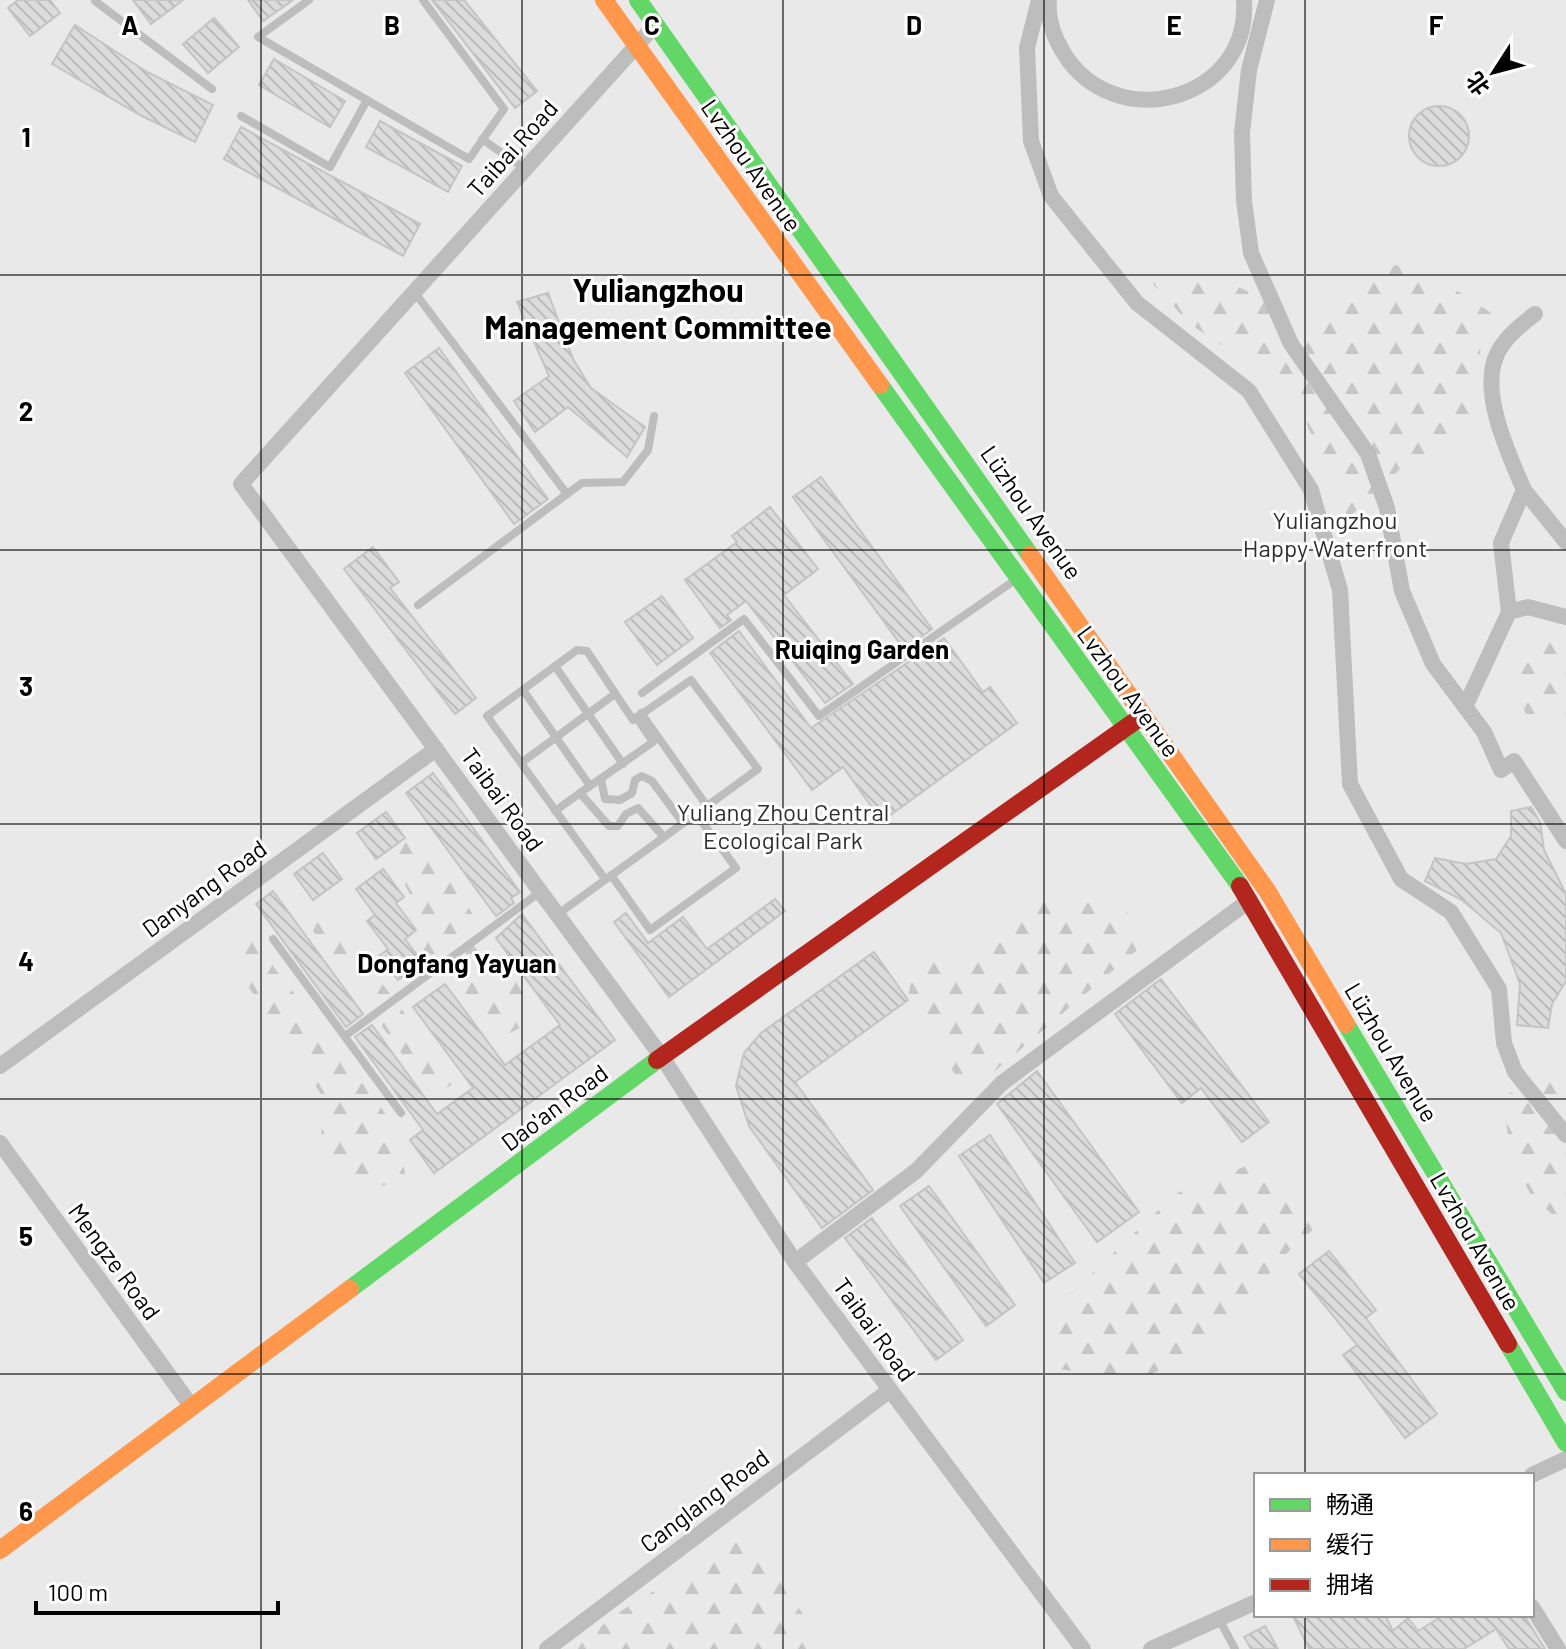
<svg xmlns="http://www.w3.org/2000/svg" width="1566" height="1649" font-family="Barlow,'Noto Sans SC',sans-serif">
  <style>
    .green { fill: #e9e9e9; fill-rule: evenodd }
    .forest { fill: url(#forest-firs) }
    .building { fill: url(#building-back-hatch); stroke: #c4c4c4; stroke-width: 2 }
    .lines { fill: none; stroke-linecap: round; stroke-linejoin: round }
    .lane { stroke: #bdbdbd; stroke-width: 8 }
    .street { stroke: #bdbdbd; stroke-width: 16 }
    .fast { stroke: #63d668; stroke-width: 18 }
    .slow { stroke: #ff974d; stroke-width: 18 }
    .jam { stroke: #b3261e; stroke-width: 18 }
    .grid { fill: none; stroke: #000; stroke-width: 2; stroke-opacity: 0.55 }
    .labels { text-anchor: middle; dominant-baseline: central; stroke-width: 6; stroke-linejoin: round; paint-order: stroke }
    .street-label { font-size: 24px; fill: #000; stroke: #fff }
    .park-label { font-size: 24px; fill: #2e2e2e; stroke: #fff }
    .neighbourhood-label { font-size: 26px; font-weight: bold; fill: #000; stroke: #fff }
    .district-label { font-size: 32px; font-weight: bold; fill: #000; stroke: #fff }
    .grid-label { font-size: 26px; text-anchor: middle; font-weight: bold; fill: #000; stroke: #fff; stroke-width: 6; stroke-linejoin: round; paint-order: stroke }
  </style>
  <defs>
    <pattern id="forest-firs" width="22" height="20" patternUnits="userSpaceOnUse" patternTransform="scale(2)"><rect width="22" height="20" fill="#e9e9e9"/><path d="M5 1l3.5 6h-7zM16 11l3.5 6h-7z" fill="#c6c6c6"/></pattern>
    <pattern id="building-back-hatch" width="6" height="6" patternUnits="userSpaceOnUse" patternTransform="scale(2)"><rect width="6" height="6" fill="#dcdcdc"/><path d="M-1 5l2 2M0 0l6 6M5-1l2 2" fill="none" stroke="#bbb"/></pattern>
  </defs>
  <rect width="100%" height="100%" fill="#fff"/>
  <path class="green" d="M0,0h1566v1649h-1566zM1256,1475h276v140h-276z"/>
  <g class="forest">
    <polygon points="1410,260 1493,314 1481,344 1473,425 1400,469 1348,518 1293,393 1190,324 1139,269 1236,286 1316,322 1344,285"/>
    <polygon points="1547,641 1566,646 1566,714 1563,719 1531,725 1510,678 1521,660"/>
    <polygon points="414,829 533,1001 522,1027 494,1041 422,947 429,931 393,862"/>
    <polygon points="1097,893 1131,916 1137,950 988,1077 961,1084 908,1000 914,959 947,944 947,968 969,968 1035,903"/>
    <polygon points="317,918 340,928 456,1081 434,1098 313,931"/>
    <polygon points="251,937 394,1125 407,1181 348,1192 321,1137 323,1097 239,973 233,939"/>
    <polygon points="1561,1066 1566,1075 1566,1228 1530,1193 1511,1160 1503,1097"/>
    <polygon points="1246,1166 1279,1180 1317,1226 1288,1252 1207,1347 1135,1382 1059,1369 1053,1330 1059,1305 1175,1194"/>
    <polygon points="748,1534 827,1649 575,1649 616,1614"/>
  </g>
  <g class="building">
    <polygon points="18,0 50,0 60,13 30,36 8,8"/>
    <polygon points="133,0 183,0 151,24"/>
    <polygon points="248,0 293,0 263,21"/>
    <polygon points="432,0 464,0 537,91 515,108"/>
    <polygon points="214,18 239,47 208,73 183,44"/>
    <polygon points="75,25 147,72 213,105 195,142 140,115 52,64"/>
    <polygon points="274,59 345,101 330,127 259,85"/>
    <circle cx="1439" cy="136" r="30"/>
    <polygon points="380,121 462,166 448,192 366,147"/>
    <polygon points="241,127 420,224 403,256 224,159"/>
    <polygon points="548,293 573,359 591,388 645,427 627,457 568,407 535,432 514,401 549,376 517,302"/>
    <polygon points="439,348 548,499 514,524 405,373"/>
    <polygon points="821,477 932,629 904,649 793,497"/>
    <polygon points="770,507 818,569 784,595 853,684 825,703 746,601 727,615 731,620 720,628 685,580 737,542 732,536"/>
    <polygon points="373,547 399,582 390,588 476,698 455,714 344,569"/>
    <polygon points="662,596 693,638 657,665 625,622"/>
    <polygon points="739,631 811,728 944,638 983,692 990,687 1017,723 882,821 843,767 812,790 710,653"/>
    <polygon points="433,773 520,892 511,898 514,903 496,916 406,793"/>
    <polygon points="1531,807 1540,822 1544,850 1566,894 1566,981 1552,1004 1548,1028 1517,1025 1520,984 1501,933 1462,900 1425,881 1435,858 1466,864 1496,859 1511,836 1511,811"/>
    <polygon points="386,812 405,838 376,859 357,833"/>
    <polygon points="323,853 342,879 313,900 294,874"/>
    <polygon points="383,869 404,897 396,903 416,930 405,939 422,962 398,980 379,956 388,949 367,921 375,915 356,889"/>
    <polygon points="273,891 363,1014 346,1027 256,904"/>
    <polygon points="775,899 785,911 669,997 614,922 626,913 648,943 683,917 707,949"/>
    <polygon points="522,914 615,1040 434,1173 410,1140 423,1130 355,1037 372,1025 437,1114 473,1088 413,1007 445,984 505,1065 560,1025 496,938"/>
    <polygon points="874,952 908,1000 795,1082 873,1190 822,1228 749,1126 736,1086 744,1053 761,1033"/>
    <polygon points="1161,979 1269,1122 1242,1142 1201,1088 1182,1103 1115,1014"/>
    <polygon points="1037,1071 1139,1212 1097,1242 997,1104"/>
    <polygon points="990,1135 1075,1263 1044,1283 959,1156"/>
    <polygon points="929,1186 1015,1305 986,1326 900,1206"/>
    <polygon points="872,1218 963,1340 936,1360 845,1238"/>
    <polygon points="1329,1251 1376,1310 1366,1318 1437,1414 1405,1438 1343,1355 1357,1345 1299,1274"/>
    <polygon points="1301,1615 1385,1615 1393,1631 1408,1618 1418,1631 1444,1615 1524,1615 1545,1649 1509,1649 1496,1629 1464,1649 1309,1649 1294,1618"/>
    <polygon points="1265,1626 1278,1649 1251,1649 1244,1637"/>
  </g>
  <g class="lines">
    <g class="lane">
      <polyline points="309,0 258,37 469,159 504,109 423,0"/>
      <polyline points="95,1 212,89"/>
      <polyline points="241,116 330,167 367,100"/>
      <polyline points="482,139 525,169"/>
      <polyline points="415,293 567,494 418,605"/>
      <polyline points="567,494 582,483 623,482 648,450 654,416"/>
      <polyline points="555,666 623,764"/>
      <polyline points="523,690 590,786"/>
      <polyline points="642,693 744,619 819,716 1018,578"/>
      <polyline points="641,713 707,806"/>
      <polyline points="636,717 653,742 580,793 609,826 618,826 626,814 638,808 664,837"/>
      <polyline points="521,763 615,694"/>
      <polyline points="601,779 605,799 620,800 632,793 635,780 642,776 652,781 683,823"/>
      <polyline points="555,811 580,793"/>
      <polyline points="611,875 650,930 736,868 696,814"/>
      <polyline points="558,914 758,769 691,680 633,720 587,651 577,650 487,716 605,879"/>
      <polyline points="273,939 401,1113"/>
      <polyline points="345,1036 540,892"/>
      <polyline points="1219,1619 1235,1649"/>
    </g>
    <g class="street">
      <polyline points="1039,0 1027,48 1031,141 1051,196 1137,303 1249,391 1311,490 1340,590 1350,784 1401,879 1451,912 1499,989 1504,1043 1515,1072 1566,1135"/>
      <path d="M1049,0c-2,18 5,37 14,52 51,85 188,49 181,-52"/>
      <polyline points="1267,0 1249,70 1242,133 1244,201 1251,253 1291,344 1368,454 1387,508 1402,591 1433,664 1484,732 1501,770 1514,761 1566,841"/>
      <polyline points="656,24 241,484 662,1057 795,1262 1083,1649"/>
      <polyline points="1524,490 1566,542"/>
      <path d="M1509,612l-8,-69 23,-53c-15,-35 -45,-98 -27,-136 9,-18 24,-29 38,-40"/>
      <polyline points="1465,707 1509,612 1528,607 1566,617"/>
      <polyline points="0,1066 436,749"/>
      <polyline points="0,1143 192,1407"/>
      <polyline points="795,1262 916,1171 1002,1083 1250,900"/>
      <polyline points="1532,1475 1566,1459"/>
      <polyline points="1532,1607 1558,1649"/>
      <polyline points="547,1649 890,1390"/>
      <polyline points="1151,1649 1256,1602"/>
    </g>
    <g class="fast">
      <polyline points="638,0 1030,555"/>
      <polyline points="880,385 1240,886"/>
      <polyline points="1346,1024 1566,1392"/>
      <polyline points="350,1289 657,1060"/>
      <polyline points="1508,1344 1566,1443"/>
    </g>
    <g class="slow">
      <polyline points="604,0 880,385"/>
      <polyline points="1030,555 1268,892 1346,1024"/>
      <polyline points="0,1550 350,1289"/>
    </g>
    <g class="jam">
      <polyline points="1240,886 1508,1344"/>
      <polyline points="657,1060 1138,719"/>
    </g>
  </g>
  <path class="grid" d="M261,0v1649M522,0v1649M783,0v1649M1044,0v1649M1305,0v1475M0,275h1566M0,550h1566M0,824h1566M0,1099h1566M0,1374h1566M1305,1615v34"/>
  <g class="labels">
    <g class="street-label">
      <text transform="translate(512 148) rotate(-48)">Taibai Road</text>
      <text transform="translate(752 165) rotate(55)">Lvzhou Avenue</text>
      <text transform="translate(1032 512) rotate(55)">Lüzhou Avenue</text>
      <text transform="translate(1129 691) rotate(54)">Lvzhou Avenue</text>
      <text transform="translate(503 799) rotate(54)">Taibai Road</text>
      <text transform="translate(204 888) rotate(-36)">Danyang Road</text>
      <text transform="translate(1392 1052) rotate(59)">Lüzhou Avenue</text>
      <text transform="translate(554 1107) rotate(-37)">Dao'an Road</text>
      <text transform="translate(1476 1241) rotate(60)">Lvzhou Avenue</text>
      <text transform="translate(115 1261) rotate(54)">Mengze Road</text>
      <text transform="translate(875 1329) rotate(54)">Taibai Road</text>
      <text transform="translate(704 1500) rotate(-37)">Canglang Road</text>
    </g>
    <g class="park-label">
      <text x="1335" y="519">Yuliangzhou<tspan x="1335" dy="28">Happy Waterfront</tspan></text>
      <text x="783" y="811">Yuliang Zhou Central<tspan x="783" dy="28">Ecological Park</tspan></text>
    </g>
    <g class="neighbourhood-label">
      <text x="862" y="648">Ruiqing Garden</text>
      <text x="457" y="962">Dongfang Yayuan</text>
    </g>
    <g class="district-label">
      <text x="658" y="289">Yuliangzhou<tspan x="658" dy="37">Management Committee</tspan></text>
    </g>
  </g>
  <g class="grid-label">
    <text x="130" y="35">A</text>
    <text x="392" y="35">B</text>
    <text x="652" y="35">C</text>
    <text x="914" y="35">D</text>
    <text x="1174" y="35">E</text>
    <text x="1436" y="35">F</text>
    <text x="26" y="147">1</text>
    <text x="26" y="421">2</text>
    <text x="26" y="696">3</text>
    <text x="26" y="971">4</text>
    <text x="26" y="1246">5</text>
    <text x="26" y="1521">6</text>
  </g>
  <rect x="1254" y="1473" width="280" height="144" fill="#ffffff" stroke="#999999" stroke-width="2"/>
  <rect x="1270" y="1499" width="40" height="12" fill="#63d668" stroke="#999999" stroke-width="2"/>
  <text x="1326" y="1513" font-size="24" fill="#000000">畅通</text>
  <rect x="1270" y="1539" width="40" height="12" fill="#ff974d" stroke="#999999" stroke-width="2"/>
  <text x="1326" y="1553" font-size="24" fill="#000000">缓行</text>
  <rect x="1270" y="1579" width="40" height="12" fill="#b3261e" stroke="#999999" stroke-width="2"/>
  <text x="1326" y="1593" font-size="24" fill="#000000">拥堵</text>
  <g transform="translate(1494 72) rotate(234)" stroke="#ffffff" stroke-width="6" paint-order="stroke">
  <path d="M0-6L14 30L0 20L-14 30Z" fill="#000000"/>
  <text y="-12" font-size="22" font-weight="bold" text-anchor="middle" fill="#000000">北</text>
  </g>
  <path d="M36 1601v12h242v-12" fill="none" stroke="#000000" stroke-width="4"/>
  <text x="48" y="1601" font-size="24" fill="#000000" stroke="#ffffff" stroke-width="6" paint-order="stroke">100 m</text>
</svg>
